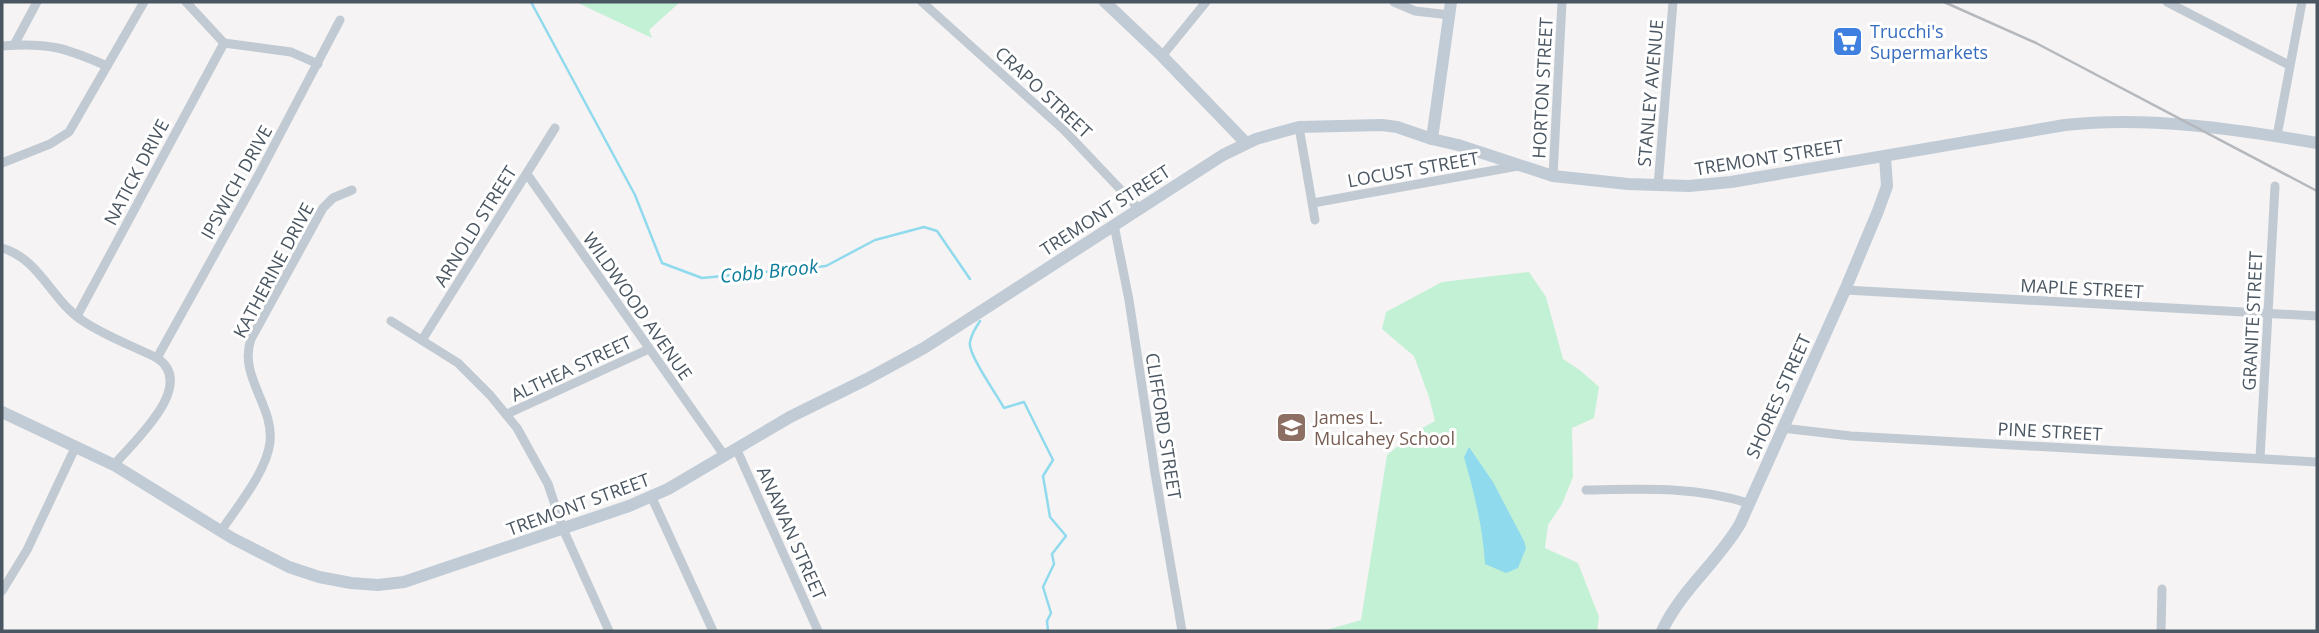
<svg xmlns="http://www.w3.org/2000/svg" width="2319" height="633" font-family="'Open Sans',sans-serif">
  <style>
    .green { fill: #c3f1d5 }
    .water { fill: #90daee }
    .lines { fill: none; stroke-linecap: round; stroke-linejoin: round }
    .stream { stroke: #90daee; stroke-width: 2.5 }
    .street { stroke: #c1cad2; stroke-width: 9 }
    .secondary { stroke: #c1cbd6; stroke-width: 12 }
    .rail { stroke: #b5b8bd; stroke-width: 2.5 }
    .labels { text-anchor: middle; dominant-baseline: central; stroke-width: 6; stroke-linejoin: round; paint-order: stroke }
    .shop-label { font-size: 18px; fill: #366cbe; stroke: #fff; text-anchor: start }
    .street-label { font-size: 18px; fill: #4a5661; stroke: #fff }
    .education-label { font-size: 18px; fill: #785e54; stroke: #fff; text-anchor: start }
    .water-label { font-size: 19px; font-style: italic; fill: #0c7c9b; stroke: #fff }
  </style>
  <rect width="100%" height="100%" fill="#f5f3f3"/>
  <g class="green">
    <polygon points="576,2 680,2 649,30 652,38"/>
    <polygon points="1529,272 1546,297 1563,359 1581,371 1599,387 1594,418 1572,428 1573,477 1562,504 1548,525 1545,548 1578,563 1599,617 1597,631 1323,631 1361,620 1387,455 1415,432 1435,421 1429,397 1414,356 1382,329 1386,312 1442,282"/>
  </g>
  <path class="water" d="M1469,447l24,35 31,59 2,7 -8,20 -12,5 -21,-9c-2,-36 -11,-72 -21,-107z"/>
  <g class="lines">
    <g class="stream">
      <polyline points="531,2 635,195 662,263 702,278 826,266 875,240 924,227 937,231 970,279"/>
      <path d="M980,321c-4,6 -9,14 -10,21 -3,11 27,53 34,66l20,-6 29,58 -10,16 7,41 16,19 -14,18 2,10 -11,23 8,26 -4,8 1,10"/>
    </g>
    <g class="street">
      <polyline points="186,2 224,43 291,52 318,64"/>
      <polyline points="922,2 1064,130 1139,209"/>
      <polyline points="1394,2 1415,11 1450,15"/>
      <polyline points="2167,2 2289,65"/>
      <polyline points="14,45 37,2"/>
      <path d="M2,46c46,-4 64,2 105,20"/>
      <polyline points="1162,56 1206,2"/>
      <polyline points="1299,127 1315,220"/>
      <polyline points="2277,136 2302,2"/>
      <polyline points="2,163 50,144 69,132 144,2"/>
      <polyline points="527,174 724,455"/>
      <polyline points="1553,176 1562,2"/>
      <polyline points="1658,186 1673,2"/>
      <polyline points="1313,203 1518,166"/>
      <polyline points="1114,225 1129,300 1155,473 1182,631"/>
      <path d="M2,248c38,11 49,52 81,73 22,15 50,25 74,37 41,27 -24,84 -43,107"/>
      <polyline points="1845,290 2317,316"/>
      <polyline points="77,316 224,43"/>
      <polyline points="391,321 458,363 490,395 517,428 548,484 563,529 609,631"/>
      <polyline points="422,340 555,128"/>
      <polyline points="157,358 258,176 340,20"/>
      <polyline points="507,414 649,349"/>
      <polyline points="1782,428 1851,436 2317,462"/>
      <polyline points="736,448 818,631"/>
      <polyline points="2260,458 2275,186"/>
      <path d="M1586,490c56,-1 109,-4 162,13"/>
      <polyline points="652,498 713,631"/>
      <path d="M221,531c16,-24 46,-60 49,-89 4,-37 -32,-66 -19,-103l72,-131 10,-10 19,-8"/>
      <polyline points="2,591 27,550 76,446"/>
      <polyline points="2161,631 2162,589"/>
    </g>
    <g class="secondary">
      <polyline points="1105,2 1162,56 1246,143"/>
      <polyline points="1432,139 1451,2"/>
      <path d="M2,412l112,53 118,73 57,29 30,10 32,6 27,2 26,-3 225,-76 39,-17 122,-72 77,-38 57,-31 299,-193 33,-16 43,-12 83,-2 15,2 35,12 26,6 95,31 75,8 61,2 42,-4 334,-57c84,-9 170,4 252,18"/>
      <path d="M1662,631c19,-41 55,-68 78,-107l105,-234 33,-79 9,-25 -2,-29"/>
    </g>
    <polyline class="rail" points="1944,2 2036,43 2317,191"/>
  </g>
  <defs>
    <symbol id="supermarket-square" viewBox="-11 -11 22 22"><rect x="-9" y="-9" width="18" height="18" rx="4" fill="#3f7fe0" stroke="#fff"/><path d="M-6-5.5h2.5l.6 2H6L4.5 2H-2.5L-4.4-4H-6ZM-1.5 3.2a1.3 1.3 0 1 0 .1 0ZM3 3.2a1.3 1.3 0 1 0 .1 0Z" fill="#fff"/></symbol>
    <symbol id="school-square" viewBox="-11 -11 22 22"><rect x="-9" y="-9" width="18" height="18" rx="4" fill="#8d6e63" stroke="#fff"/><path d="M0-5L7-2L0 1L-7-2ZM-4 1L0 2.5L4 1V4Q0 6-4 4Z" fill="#fff"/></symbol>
  </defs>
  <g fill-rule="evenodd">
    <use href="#supermarket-square" x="1830" y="24" width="35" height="35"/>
    <use href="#school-square" x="1274" y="410" width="35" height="35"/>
  </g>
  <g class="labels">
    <g class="shop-label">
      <text x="1870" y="31">Trucchi's<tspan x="1870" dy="21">Supermarkets</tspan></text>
    </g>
    <g class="street-label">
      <text transform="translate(1542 88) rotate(-87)">HORTON STREET</text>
      <text transform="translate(1044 92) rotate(43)">CRAPO STREET</text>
      <text transform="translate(1650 93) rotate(-85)">STANLEY AVENUE</text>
      <text transform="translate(1769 157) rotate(-9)">TREMONT STREET</text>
      <text transform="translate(1413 169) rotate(-10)">LOCUST STREET</text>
      <text transform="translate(136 172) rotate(-62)">NATICK DRIVE</text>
      <text transform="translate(236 182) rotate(-61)">IPSWICH DRIVE</text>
      <text transform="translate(1105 210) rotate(-33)">TREMONT STREET</text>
      <text transform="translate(475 226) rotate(-58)">ARNOLD STREET</text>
      <text transform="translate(273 270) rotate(-62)">KATHERINE DRIVE</text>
      <text transform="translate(2082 288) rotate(3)">MAPLE STREET</text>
      <text transform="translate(638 306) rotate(55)">WILDWOOD AVENUE</text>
      <text transform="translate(2252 321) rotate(-87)">GRANITE STREET</text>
      <text transform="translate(571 368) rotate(-25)">ALTHEA STREET</text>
      <text transform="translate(1778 396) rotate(-66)">SHORES STREET</text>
      <text transform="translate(1164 426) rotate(81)">CLIFFORD STREET</text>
      <text transform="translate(2050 431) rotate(3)">PINE STREET</text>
      <text transform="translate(578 504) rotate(-20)">TREMONT STREET</text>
      <text transform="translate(792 533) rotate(66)">ANAWAN STREET</text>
    </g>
    <g class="education-label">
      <text x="1314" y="417">James L.<tspan x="1314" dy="21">Mulcahey School</tspan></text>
    </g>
    <g class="water-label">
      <text transform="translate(769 271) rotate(-6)">Cobb Brook</text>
    </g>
  </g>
  <rect width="2319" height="633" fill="none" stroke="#4a5661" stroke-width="7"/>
</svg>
